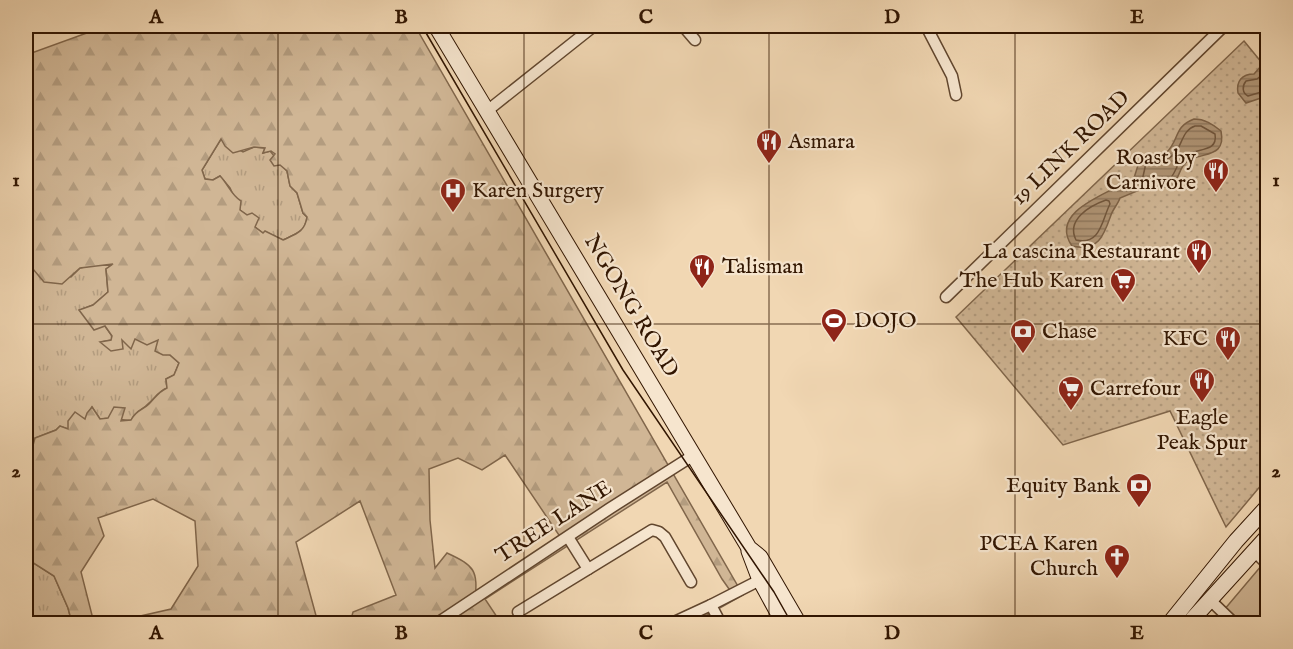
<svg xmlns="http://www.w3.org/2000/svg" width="1293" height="649" font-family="'IM FELL English',serif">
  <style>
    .grass { fill: url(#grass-tufts); stroke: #80664b; stroke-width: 1.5 }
    .forest { fill: url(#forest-firs); stroke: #80664b; stroke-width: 1.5; fill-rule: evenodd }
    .park { fill: url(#park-dots); stroke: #80664b; stroke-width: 1.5 }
    .garden { fill: #d0b695; stroke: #80664b; stroke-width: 1.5 }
    .water { fill: url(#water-rules); stroke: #7d6247; stroke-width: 1.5 }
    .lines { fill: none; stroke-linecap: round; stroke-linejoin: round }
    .shore { stroke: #70553c; stroke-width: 1.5 }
    .street-casing { stroke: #61462e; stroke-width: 13 }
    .secondary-casing { stroke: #311501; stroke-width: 17 }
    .street { stroke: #f6e5ce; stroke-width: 10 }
    .secondary { stroke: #f6e5ce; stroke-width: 15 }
    .tram { stroke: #311501; stroke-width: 1.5 }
    .grid { fill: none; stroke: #311501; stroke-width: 1.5; stroke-opacity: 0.55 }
    .labels { text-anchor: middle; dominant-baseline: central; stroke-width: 4.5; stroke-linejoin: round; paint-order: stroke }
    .poi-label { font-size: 22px; fill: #311501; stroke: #f6e5ce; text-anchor: start }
    .street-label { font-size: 22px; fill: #311501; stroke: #f6e5ce }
    .neatline { fill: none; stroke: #311501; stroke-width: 2 }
    .grid-label { font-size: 20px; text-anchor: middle; font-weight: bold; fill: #311501 }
  </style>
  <defs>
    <pattern id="grass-tufts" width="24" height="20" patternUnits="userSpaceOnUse" patternTransform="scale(1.5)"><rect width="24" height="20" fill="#d0b695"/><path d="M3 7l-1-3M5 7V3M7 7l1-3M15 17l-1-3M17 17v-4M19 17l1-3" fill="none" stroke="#b39c7f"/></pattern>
    <pattern id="forest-firs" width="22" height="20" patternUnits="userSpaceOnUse" patternTransform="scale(1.5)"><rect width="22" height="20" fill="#d0b695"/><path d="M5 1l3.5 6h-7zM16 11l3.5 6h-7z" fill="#b39c7f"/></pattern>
    <pattern id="park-dots" width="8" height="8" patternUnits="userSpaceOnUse" patternTransform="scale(1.5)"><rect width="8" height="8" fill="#d0b695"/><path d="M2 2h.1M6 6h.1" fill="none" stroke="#b39c7f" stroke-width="1.8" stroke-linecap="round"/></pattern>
    <pattern id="water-rules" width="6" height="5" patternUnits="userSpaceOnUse" patternTransform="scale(1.5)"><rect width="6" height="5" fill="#b09576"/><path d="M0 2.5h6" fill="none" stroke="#90785e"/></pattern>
  </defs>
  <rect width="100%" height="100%" fill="#f1d7b3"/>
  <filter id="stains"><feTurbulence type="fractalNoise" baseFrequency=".00333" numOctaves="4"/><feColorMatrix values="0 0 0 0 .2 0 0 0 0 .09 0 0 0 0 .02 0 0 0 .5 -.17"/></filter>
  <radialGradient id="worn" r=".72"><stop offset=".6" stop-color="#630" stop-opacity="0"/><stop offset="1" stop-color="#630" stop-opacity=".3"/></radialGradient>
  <g class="grass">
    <path d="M221,139l22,13 11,-5 11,1 -2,5 7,-2 17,20 3,15 7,7 6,20 4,4c-2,15 -11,17 -24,23l-17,-8 -3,1 -8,-6 -8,-12 -7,-5 -10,-22 -10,-12 -7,4 -8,-1 -3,-9z"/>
    <path d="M99,264h15l-8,5 2,23 -15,13 -13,5 25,16 7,10v4l-11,2 20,-3h38l11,16 9,8 -5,12 -8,4 1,9c-9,4 -11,9 -18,15 -7,8 -12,6 -18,17 -11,1 -20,-3 -31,-1l-8,-12 -7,12 -17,10 -8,-3 -4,4 -21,8 -3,11 -6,1v-180l7,-1 38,8 9,-9z"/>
    <polygon points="29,560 54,576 68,608 72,623 26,624 26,561"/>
  </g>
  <path class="forest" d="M106,26h309l328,569 -50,28h-11l52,-27 -12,-17 -55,-97 -182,117 16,24h-151l3,-11 43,-17 -36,-94 -64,41 22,81h-197l2,-3 48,-11 27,-43 -3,-45 -42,-22 -55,19 6,18 -23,36 13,51h-22l-4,-15 -14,-32 -25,-16 -3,1v-111l6,-1 3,-11 21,-8 4,-4 8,3v-8l7,-9 10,7 2,-6 5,-6 8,12 8,-1 6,-11 11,1 -4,13 10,-1c6,-11 11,-9 18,-16 7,-7 9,-12 18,-16l-1,-9 8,-4 5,-12 -9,-8h-7l-8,-4 3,-11 -11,5 -12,-6 -4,10 -9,-9 1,9 -12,2 -11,-9 11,-2 1,-4 -7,-10 -11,4 -15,-20 14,-5 15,-13 -2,-23 7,-5 -33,4 -18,16 -18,-2 -11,-13 -7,1v-215zM221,139l4,7 8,7 21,-6 11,1 -2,5 8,-2 4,3 -5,6 4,6 6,-1 7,6 3,15 7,7 6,20 4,4c-2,15 -11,17 -24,23l-18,-9 -2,2 -8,-6 4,-9 -7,-5 -5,2 -7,-5 1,-9c-10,-6 -13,-17 -21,-25l-7,4 -8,-1 -3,-9zM505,455l56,83 -86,63c3,-31 0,-35 -28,-48l-12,15 -5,-48 -1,-51 29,-11 24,12z"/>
  <polygon class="park" points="1244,41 1267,69 1268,477 1226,527 1170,411 1063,445 956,317"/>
  <polygon class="garden" points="1267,559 1267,623 1213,623"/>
  <g class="water">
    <path d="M1267,63v33l-21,7 -8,-10c-2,-12 4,-19 16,-19l7,-8z"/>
    <path d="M1194,119c11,0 18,5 27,12 6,31 -25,18 -38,35 -5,7 -5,15 -12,21l-27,1 -24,10c-2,6 -7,11 -9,17 -7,20 -12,37 -39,31 -25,-36 41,-54 62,-68l5,-16 4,-6 23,-3c14,-13 7,-26 28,-34z"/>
  </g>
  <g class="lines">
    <g class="shore">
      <path d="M1268,70l-11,9 -11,2c-4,5 -4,12 2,15l20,-6"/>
      <path d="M1195,126h6l14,8c3,18 -16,14 -27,20 -12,7 -11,19 -20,27h-26l4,-18c7,-3 17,-1 23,-5 14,-8 11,-27 26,-32z"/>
      <path d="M1106,200l3,1 1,3c-8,15 -9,42 -34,36 -10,-20 13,-34 30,-40z"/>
    </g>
    <defs>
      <g id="street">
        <polyline points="683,26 695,40"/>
        <polyline points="926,26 952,76 956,95"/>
        <polyline points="487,111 594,26"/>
        <polyline points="946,297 1224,26"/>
        <polyline points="568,537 588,569"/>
        <polyline points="1254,551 1268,565"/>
        <polyline points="1209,599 1235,624"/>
        <polyline points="711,605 721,624"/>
        <polyline points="518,612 652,530 659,532 665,537 691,582"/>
        <polyline points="436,624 609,509 694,455"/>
        <polyline points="670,624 711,605 760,580"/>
      </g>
      <g id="secondary">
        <polyline points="436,26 749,548 760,557 799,624"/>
        <polyline points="749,551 760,580 784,624"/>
        <polyline points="1169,624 1236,541 1268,506"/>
        <polyline points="1188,624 1268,536"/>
      </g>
    </defs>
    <use href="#street" class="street-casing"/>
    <use href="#secondary" class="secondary-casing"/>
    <use href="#street" class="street"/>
    <use href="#secondary" class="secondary"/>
    <polyline class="tram" points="422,26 623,370 774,592 792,624"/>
  </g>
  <path class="grid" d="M278,26v598M524,26v598M769,26v598M1015,26v598M26,324h1242"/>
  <defs>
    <symbol id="restaurant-pin" viewBox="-11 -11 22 30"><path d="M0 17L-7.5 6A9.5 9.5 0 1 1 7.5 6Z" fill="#8f2418" stroke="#f6e5ce"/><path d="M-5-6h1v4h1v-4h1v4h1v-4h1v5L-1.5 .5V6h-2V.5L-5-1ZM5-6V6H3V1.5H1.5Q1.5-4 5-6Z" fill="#fff"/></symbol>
    <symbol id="hospital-pin" viewBox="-11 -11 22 30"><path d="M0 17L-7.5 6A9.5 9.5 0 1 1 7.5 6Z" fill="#8f2418" stroke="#f6e5ce"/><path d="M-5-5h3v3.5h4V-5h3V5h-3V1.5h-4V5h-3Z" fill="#fff"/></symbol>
    <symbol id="supermarket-pin" viewBox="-11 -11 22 30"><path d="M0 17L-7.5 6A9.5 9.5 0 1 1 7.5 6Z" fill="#8f2418" stroke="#f6e5ce"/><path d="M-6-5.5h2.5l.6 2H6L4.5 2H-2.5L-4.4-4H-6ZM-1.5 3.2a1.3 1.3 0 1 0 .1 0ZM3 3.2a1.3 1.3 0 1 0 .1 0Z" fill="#fff"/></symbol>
    <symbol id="stadium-pin" viewBox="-11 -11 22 30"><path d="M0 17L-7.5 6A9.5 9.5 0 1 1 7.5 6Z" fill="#8f2418" stroke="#f6e5ce"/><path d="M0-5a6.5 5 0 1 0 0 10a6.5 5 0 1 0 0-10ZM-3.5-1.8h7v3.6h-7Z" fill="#fff"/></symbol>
    <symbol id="bank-pin" viewBox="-11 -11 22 30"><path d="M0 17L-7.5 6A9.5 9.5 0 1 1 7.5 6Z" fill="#8f2418" stroke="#f6e5ce"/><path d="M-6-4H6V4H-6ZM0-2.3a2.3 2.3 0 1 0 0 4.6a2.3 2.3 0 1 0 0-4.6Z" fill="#fff"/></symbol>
    <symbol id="church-pin" viewBox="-11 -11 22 30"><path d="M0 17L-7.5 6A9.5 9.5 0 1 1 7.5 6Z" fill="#8f2418" stroke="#f6e5ce"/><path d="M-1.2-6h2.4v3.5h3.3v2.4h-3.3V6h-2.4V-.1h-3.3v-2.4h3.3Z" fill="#fff"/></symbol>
  </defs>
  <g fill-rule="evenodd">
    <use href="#restaurant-pin" x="754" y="127" width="30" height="40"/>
    <use href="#restaurant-pin" x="1201" y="156" width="30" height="40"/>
    <use href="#hospital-pin" x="438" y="176" width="30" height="40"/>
    <use href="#restaurant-pin" x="1184" y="237" width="30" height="40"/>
    <use href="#restaurant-pin" x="687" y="252" width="30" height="40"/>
    <use href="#supermarket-pin" x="1108" y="266" width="30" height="40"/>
    <use href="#stadium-pin" x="819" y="306" width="30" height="40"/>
    <use href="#bank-pin" x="1008" y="317" width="30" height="40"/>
    <use href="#restaurant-pin" x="1213" y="324" width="30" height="40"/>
    <use href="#restaurant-pin" x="1187" y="366" width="30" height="40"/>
    <use href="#supermarket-pin" x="1056" y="374" width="30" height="40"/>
    <use href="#bank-pin" x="1124" y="471" width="30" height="40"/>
    <use href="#church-pin" x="1102" y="542" width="30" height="40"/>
  </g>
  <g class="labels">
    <g class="poi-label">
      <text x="788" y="142">Asmara</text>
      <text x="1196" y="158" text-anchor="end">Roast by<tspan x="1196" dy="25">Carnivore</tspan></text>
      <text x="472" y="191">Karen Surgery</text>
      <text x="1180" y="252" text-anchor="end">La cascina Restaurant</text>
      <text x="722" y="267">Talisman</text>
      <text x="1104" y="281" text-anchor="end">The Hub Karen</text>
      <text x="854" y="321">DOJO</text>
      <text x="1042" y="332">Chase</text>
      <text x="1208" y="339" text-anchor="end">KFC</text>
      <text x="1090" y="389">Carrefour</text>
      <text x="1202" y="418" text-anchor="middle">Eagle<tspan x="1202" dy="25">Peak Spur</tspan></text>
      <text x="1120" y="486" text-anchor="end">Equity Bank</text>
      <text x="1098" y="544" text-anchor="end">PCEA Karen<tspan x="1098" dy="25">Church</tspan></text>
    </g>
    <g class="street-label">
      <text transform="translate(1071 148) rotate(-44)">19 LINK ROAD</text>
      <text transform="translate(631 306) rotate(59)">NGONG ROAD</text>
      <text transform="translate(554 522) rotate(-33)">TREE LANE</text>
    </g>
  </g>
  <rect width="1293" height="649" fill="none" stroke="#f1d7b3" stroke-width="66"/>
  <rect x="33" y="33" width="1227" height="583" class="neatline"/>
  <g class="grid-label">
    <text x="156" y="23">A</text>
    <text x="401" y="23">B</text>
    <text x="646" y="23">C</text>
    <text x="892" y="23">D</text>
    <text x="1137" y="23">E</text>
    <text x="16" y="186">1</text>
    <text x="1276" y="186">1</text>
    <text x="16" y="477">2</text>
    <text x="1276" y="477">2</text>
    <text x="156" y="639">A</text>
    <text x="401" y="639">B</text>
    <text x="646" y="639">C</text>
    <text x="892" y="639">D</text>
    <text x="1137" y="639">E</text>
  </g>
  <rect width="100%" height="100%" filter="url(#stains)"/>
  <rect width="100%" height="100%" fill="url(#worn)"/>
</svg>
